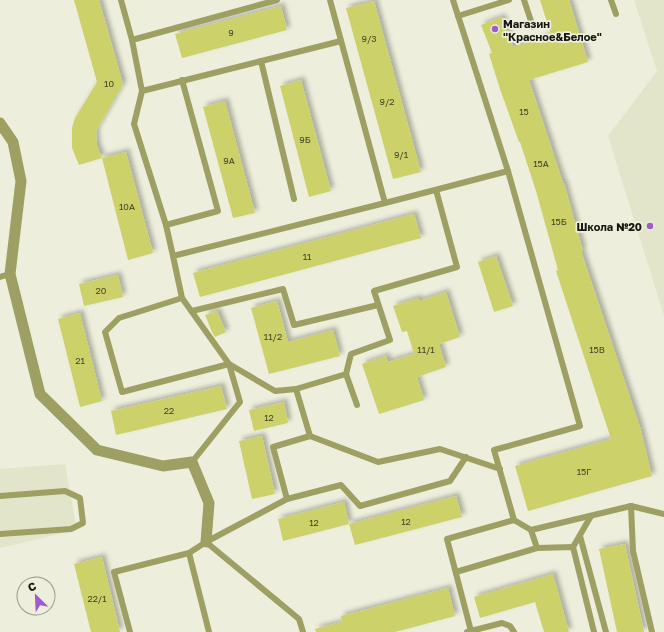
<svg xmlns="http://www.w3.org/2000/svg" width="664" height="632" font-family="'Golos Text',sans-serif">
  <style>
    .built { fill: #e3e5cb }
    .building { fill: #cdd16a; filter: url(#shadow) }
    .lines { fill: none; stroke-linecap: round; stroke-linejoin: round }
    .service { stroke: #9da062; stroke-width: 6 }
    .minor { stroke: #9da062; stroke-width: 11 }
    .poi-dot { fill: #a05bd0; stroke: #edefdc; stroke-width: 1.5 }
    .labels { text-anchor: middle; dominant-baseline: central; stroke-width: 3.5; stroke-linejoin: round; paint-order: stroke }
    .number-label { font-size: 9px; fill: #444626 }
    .poi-label { font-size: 11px; font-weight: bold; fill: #161710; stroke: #edefdc; text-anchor: start }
  </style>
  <defs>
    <filter id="shadow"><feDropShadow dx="3.5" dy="-3.5" stdDeviation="2" flood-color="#0004"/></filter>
  </defs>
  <rect width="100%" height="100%" fill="#edefdc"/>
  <g class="built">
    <polygon points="634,0 664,0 664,316 608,136 657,71"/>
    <polygon points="65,464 77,530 0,548 0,469"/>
  </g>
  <g class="building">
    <polygon points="74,0 99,0 123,84 96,131 97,146 102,158 79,165 72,148 72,128 75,118 97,82"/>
    <polygon points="540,0 569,0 588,62 529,80 563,183 564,183 583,251 581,251 640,427 652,476 528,511 515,466 611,439 556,271 558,270 536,191 520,142 519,142 500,89 489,54 492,53 481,25 502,17 513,47 551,35"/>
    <polygon points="374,1 421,172 393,179 346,8"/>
    <polygon points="281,6 287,30 182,58 175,34"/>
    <polygon points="301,80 331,191 309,197 280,86"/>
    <polygon points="225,101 255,213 233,218 203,107"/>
    <polygon points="126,152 153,253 128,260 102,158"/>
    <polygon points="414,214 421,238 200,297 193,273"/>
    <polygon points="496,256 513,306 494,312 478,262"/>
    <polygon points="118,275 123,297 84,306 79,284"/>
    <polygon points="446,292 460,337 439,344 446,367 417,377 424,400 379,414 362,364 386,356 388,362 414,354 407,331 402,332 393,306 418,298 419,301"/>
    <polygon points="277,301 288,342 333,330 340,356 269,374 251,308"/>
    <polygon points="217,311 226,332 215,337 212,332 205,315"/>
    <polygon points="80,313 102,401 80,407 58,319"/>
    <polygon points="221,386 227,409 116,435 111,411"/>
    <polygon points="284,402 288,423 254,431 249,410"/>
    <polygon points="262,436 275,494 252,499 239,441"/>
    <polygon points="456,496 462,517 355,545 349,524"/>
    <polygon points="344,502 349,524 283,541 278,519"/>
    <polygon points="625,544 644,632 617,632 599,549"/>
    <polygon points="102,557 120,632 91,632 74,564"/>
    <polygon points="553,574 569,632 544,632 535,602 480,618 474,597"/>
    <polygon points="448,588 455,616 395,632 316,632 315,629 342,622 341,616"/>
  </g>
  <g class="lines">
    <g class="service">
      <polyline points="121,0 132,40 142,91 134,124 166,225"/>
      <polyline points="453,0 508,171 580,426 494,450 514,520"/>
      <polyline points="524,0 533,27"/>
      <polyline points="611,0 616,14"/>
      <polyline points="458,16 509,0"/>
      <polyline points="132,40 277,0"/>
      <polyline points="261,61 294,199"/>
      <polyline points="142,91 341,41"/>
      <polyline points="385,203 508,171"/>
      <polyline points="173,256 166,225 218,211 182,80"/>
      <polyline points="0,277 10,274"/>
      <polyline points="182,298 229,364 275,391 296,389 310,436 273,447 287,499 341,485 360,506 450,481 466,457"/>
      <polyline points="192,311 283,289 294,325 378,305"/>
      <polyline points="346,374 357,405"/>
      <polyline points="296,389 346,374 351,354 390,340 374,291 457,267 436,190"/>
      <polyline points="310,436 378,462 440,449 500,469"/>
      <polyline points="192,462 240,402 229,364 122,392 105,332 119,318 182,298 173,256 385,203 330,0"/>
      <polyline points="0,496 65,491 80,498 83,523 71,529 0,534"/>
      <polyline points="631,506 633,551 652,632"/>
      <polyline points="531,530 537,548 573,547 594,632"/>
      <polyline points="580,536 606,632"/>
      <polyline points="206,542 299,619 303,632"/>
      <polyline points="573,547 591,516"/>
      <polyline points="189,553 209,632"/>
      <polyline points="456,572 537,548"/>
      <polyline points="471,631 502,623 510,626 514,632"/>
      <polyline points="130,632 114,572 189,553 206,542 287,499"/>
      <polyline points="467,632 471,631 447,539 514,520 531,530 631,506 664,514"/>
    </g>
    <polyline class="minor" points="0,123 13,142 21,181 10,274 40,394 97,450 163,466 192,462 209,503 206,542"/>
  </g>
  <g class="poi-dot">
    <circle cx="495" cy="29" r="4"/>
    <circle cx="650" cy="226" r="4"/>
  </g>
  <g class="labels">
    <g class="number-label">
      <text x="231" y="32">9</text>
      <text x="369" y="38">9/3</text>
      <text x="109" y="83">10</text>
      <text x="387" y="101">9/2</text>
      <text x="524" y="111">15</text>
      <text x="305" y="139">9Б</text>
      <text x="401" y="154">9/1</text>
      <text x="229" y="160">9А</text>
      <text x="541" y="163">15А</text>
      <text x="127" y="206">10А</text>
      <text x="559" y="221">15Б</text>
      <text x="307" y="256">11</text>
      <text x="101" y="290">20</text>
      <text x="273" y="336">11/2</text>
      <text x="426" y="349">11/1</text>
      <text x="597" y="349">15В</text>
      <text x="80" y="360">21</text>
      <text x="169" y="410">22</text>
      <text x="269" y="417">12</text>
      <text x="584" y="471">15Г</text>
      <text x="406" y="521">12</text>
      <text x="314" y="522">12</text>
      <text x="97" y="598">22/1</text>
    </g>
    <g class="poi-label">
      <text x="503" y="23">Магазин<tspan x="503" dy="13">"Красное&amp;Белое"</tspan></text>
      <text x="642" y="226" text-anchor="end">Школа №20</text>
    </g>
  </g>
  <g transform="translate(36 596) rotate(336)"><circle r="19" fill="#edefdc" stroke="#97998a"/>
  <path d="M0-3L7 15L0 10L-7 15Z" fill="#a05bd0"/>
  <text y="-6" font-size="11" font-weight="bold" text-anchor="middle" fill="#161710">С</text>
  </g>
</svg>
